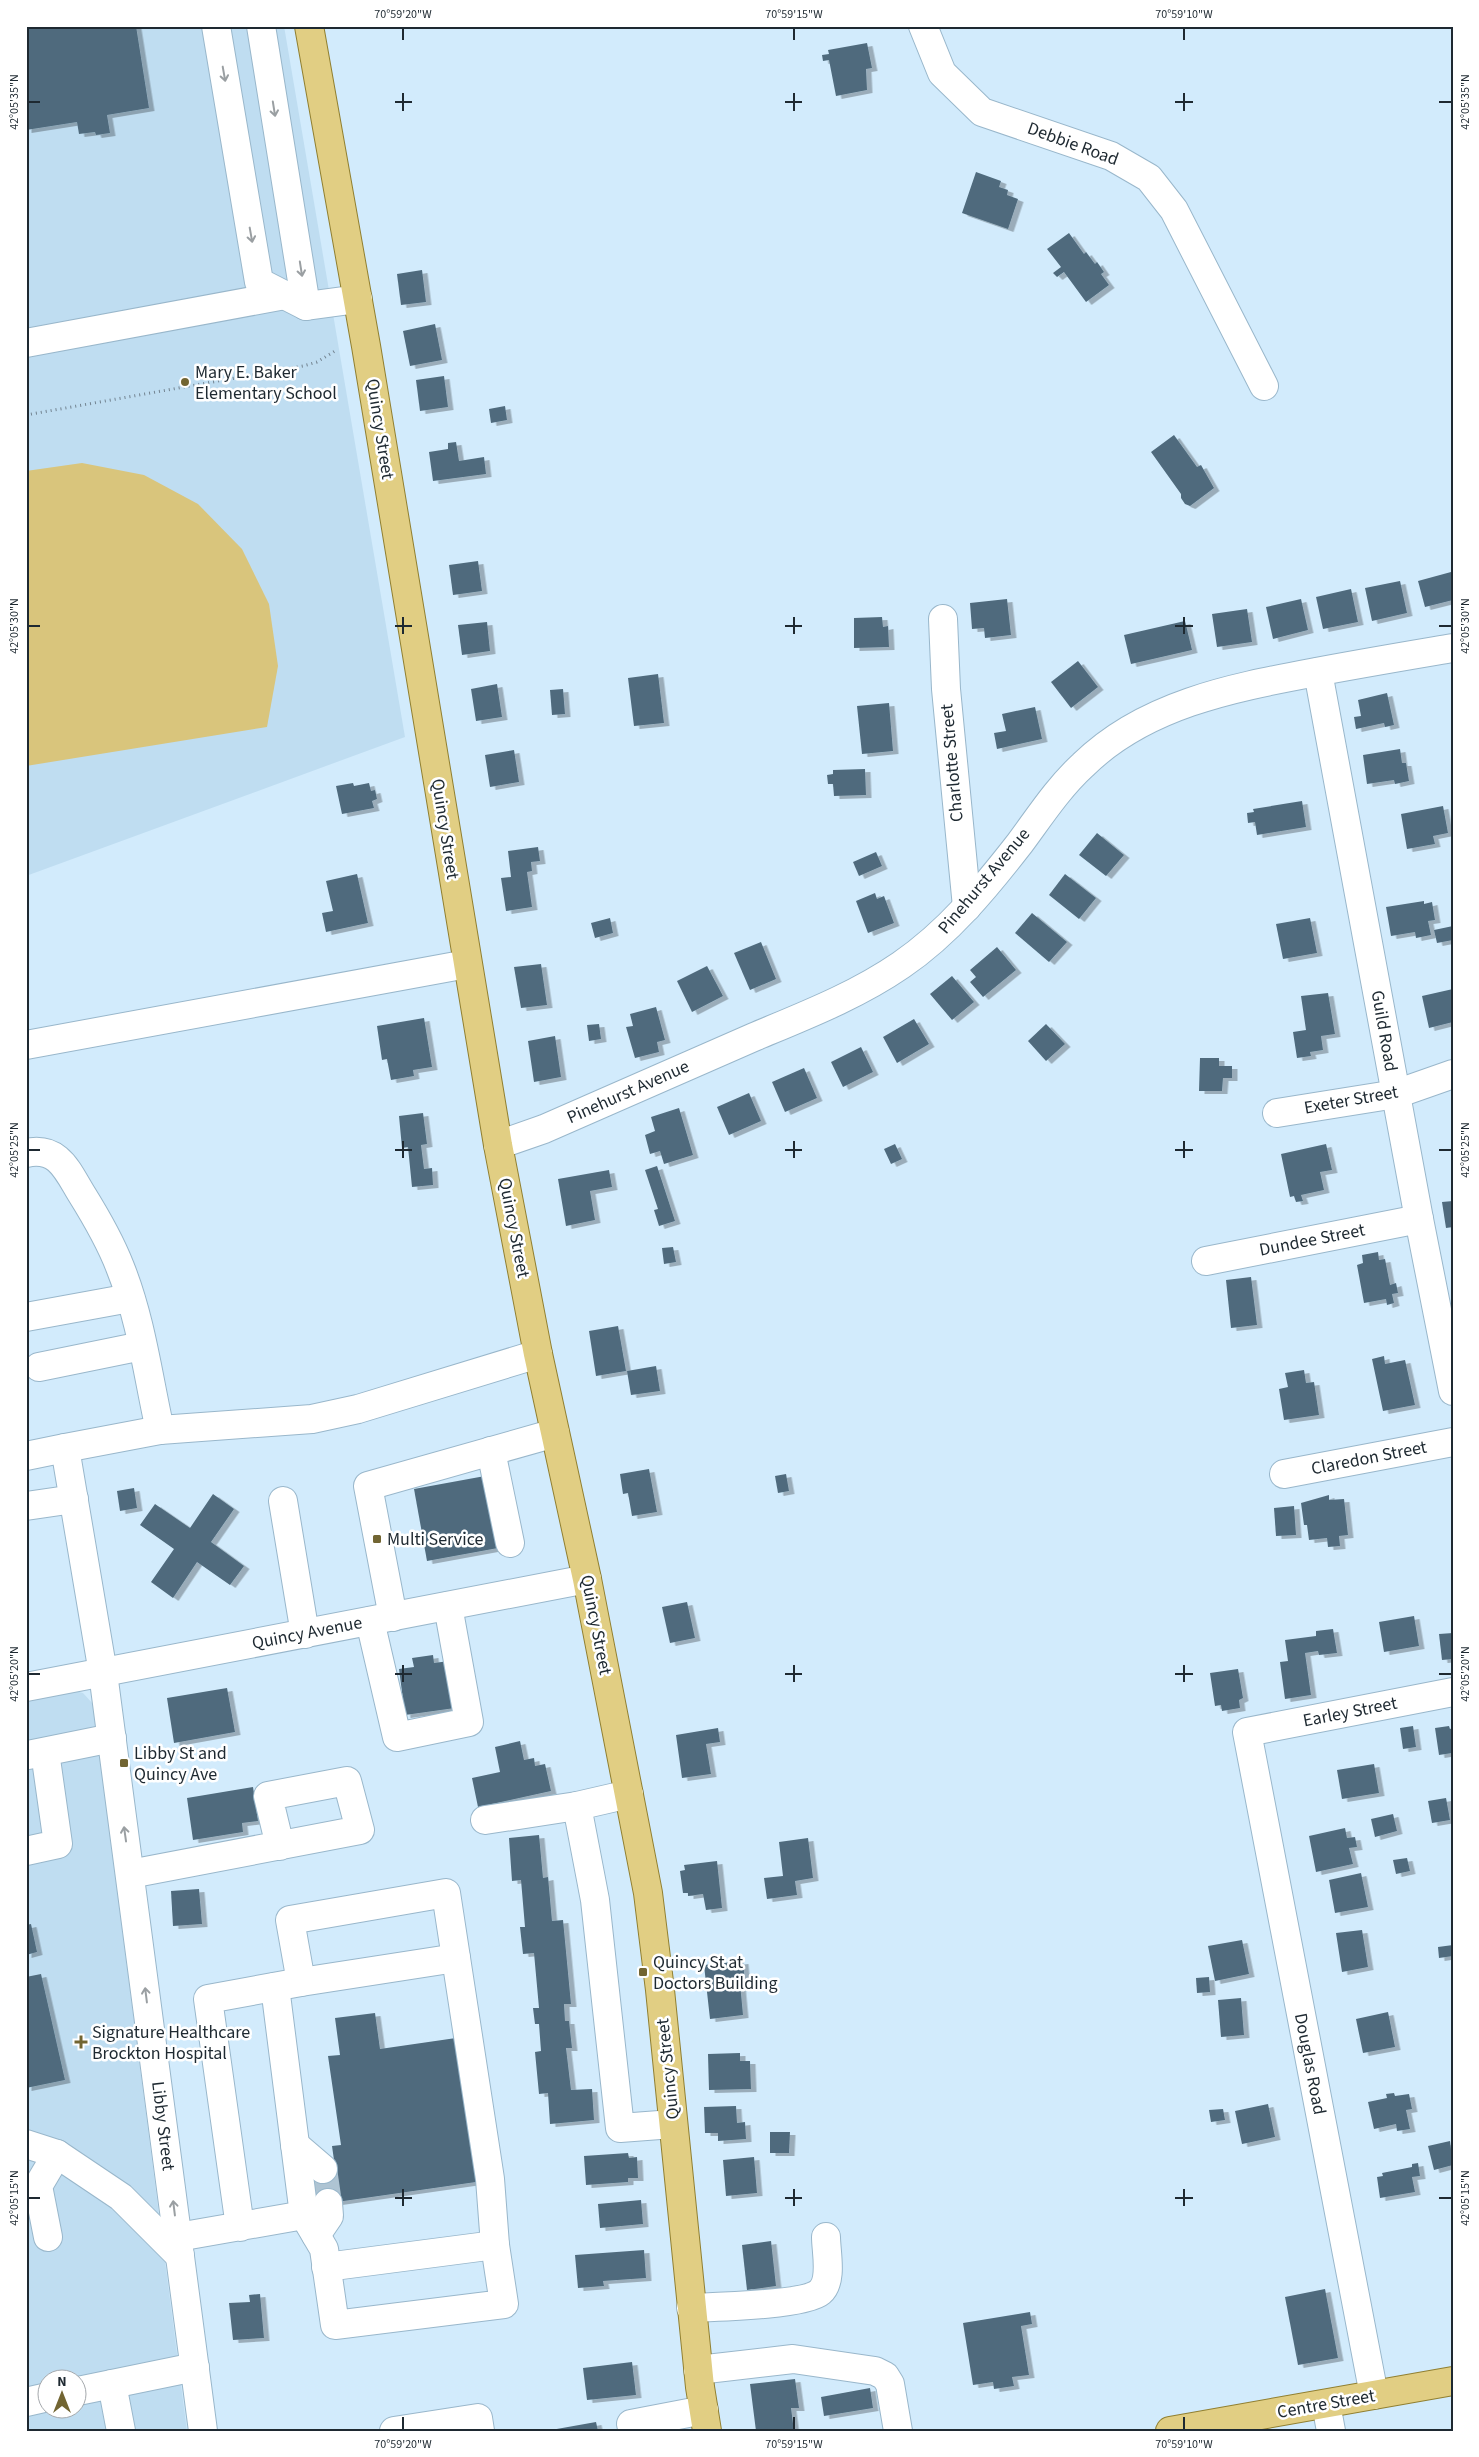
<svg xmlns="http://www.w3.org/2000/svg" width="1479" height="2457" font-family="'Source Sans 3',sans-serif">
  <style>
    .built { fill: #bfddf1; fill-rule: evenodd }
    .green { fill: #d9c57c }
    .building { fill: #4f6b7d; filter: url(#shadow) }
    .lines { fill: none; stroke-linecap: round; stroke-linejoin: round }
    .minor-tunnel { stroke: #aec4d3; stroke-width: 28; stroke-dasharray: 28 14; stroke-linecap: butt }
    .minor-casing { stroke: #99b7cb; stroke-width: 30 }
    .major-casing { stroke: #907f30; stroke-width: 30 }
    .path { stroke: #728390; stroke-width: 3; stroke-dasharray: 1 4; stroke-linecap: butt }
    .minor { stroke: #fff; stroke-width: 28 }
    .major { stroke: #e1ce83; stroke-width: 28 }
    .oneway { stroke: #9a9fa2 }
    .ticks { fill: none; stroke: #1e2931; stroke-width: 2 }
    .poi-dot { fill: #726532; stroke: #fff; stroke-width: 2 }
    .labels { text-anchor: middle; dominant-baseline: central; stroke-width: 5; stroke-linejoin: round; paint-order: stroke }
    .street-label { font-size: 18px; fill: #1e2931; stroke: #fff }
    .poi-label { font-size: 18px; fill: #1e2931; stroke: #fff; text-anchor: start }
    .neatline { fill: none; stroke: #1e2931; stroke-width: 2 }
    .ticks-label { font-size: 12px; text-anchor: middle; fill: #1e2931 }
  </style>
  <defs>
    <filter id="shadow"><feDropShadow dx="5.5" dy="3" stdDeviation="0" flood-color="#0004"/></filter>
  </defs>
  <rect width="100%" height="100%" fill="#d2ebfc"/>
  <g class="built">
    <polygon points="26,26 284,26 405,737 26,876"/>
    <path d="M72,1690l11,3 10,11 94,727h-161v-732zM48,2380h30v30h-30z"/>
  </g>
  <polygon class="green" points="82,463 144,475 198,504 242,549 269,604 278,666 267,727 26,766 26,471"/>
  <g class="building">
    <polygon points="26,26 136,26 149,108 107,115 110,133 96,135 95,132 79,134 77,122 26,130"/>
    <polygon points="867,43 872,68 866,69 867,90 836,96 829,60 823,61 822,55 829,54 828,50"/>
    <polygon points="976,172 1001,181 999,187 1008,190 1007,195 1018,199 1008,229 962,213"/>
    <polygon points="1069,233 1084,254 1086,252 1095,264 1097,262 1104,272 1101,274 1109,285 1086,302 1064,272 1057,277 1053,273 1061,267 1047,249"/>
    <polygon points="422,270 426,302 401,305 397,274"/>
    <polygon points="435,324 442,360 410,366 403,331"/>
    <polygon points="444,376 448,407 420,411 416,380"/>
    <polygon points="505,406 507,420 491,423 489,409"/>
    <polygon points="1174,435 1197,467 1201,465 1214,488 1190,506 1185,504 1181,498 1181,494 1151,452"/>
    <polygon points="456,442 459,461 484,457 486,474 433,481 429,452 448,449 448,443"/>
    <polygon points="478,561 482,591 453,595 449,565"/>
    <polygon points="1451,572 1453,600 1425,607 1418,581"/>
    <polygon points="1400,581 1407,613 1372,621 1365,588"/>
    <polygon points="1351,589 1358,622 1323,629 1316,597"/>
    <polygon points="1007,599 1011,635 985,638 984,628 972,629 970,603"/>
    <polygon points="1301,599 1308,630 1273,639 1266,607"/>
    <polygon points="1247,609 1252,642 1217,647 1212,614"/>
    <polygon points="882,617 883,627 888,626 889,647 854,648 854,618"/>
    <polygon points="1185,621 1192,650 1131,664 1124,635"/>
    <polygon points="487,622 490,651 462,655 458,625"/>
    <polygon points="1078,661 1098,687 1071,708 1051,682"/>
    <polygon points="658,674 664,723 634,726 628,678"/>
    <polygon points="497,684 502,717 476,721 471,689"/>
    <polygon points="563,689 565,714 552,715 550,690"/>
    <polygon points="1387,693 1394,725 1385,727 1384,723 1356,729 1354,717 1361,716 1358,700"/>
    <polygon points="889,703 893,751 862,754 857,706"/>
    <polygon points="1035,707 1042,739 997,749 994,733 1006,731 1002,714"/>
    <polygon points="1400,749 1402,763 1406,763 1409,781 1395,784 1394,780 1367,784 1363,755"/>
    <polygon points="514,750 519,782 490,787 485,755"/>
    <polygon points="865,769 866,795 834,796 833,784 828,784 827,775 833,774 833,770"/>
    <polygon points="353,783 354,786 369,783 371,791 375,790 377,799 372,801 374,808 342,814 336,786"/>
    <polygon points="1302,801 1306,827 1257,835 1255,822 1248,823 1247,813 1254,812 1253,809"/>
    <polygon points="1443,806 1448,833 1433,836 1435,844 1407,849 1401,814"/>
    <polygon points="1097,833 1124,855 1106,876 1079,855"/>
    <polygon points="538,847 540,861 531,862 532,871 527,872 532,907 506,911 501,878 511,877 508,851"/>
    <polygon points="876,852 882,866 859,876 853,862"/>
    <polygon points="357,874 368,923 326,932 322,913 333,911 326,881"/>
    <polygon points="1065,874 1096,898 1079,919 1049,895"/>
    <polygon points="875,893 877,899 884,896 894,923 868,933 856,901"/>
    <polygon points="1424,901 1424,904 1432,902 1435,920 1428,921 1431,935 1416,938 1415,932 1391,936 1386,907"/>
    <polygon points="1032,913 1067,942 1049,962 1015,933"/>
    <polygon points="610,918 613,933 595,938 591,923"/>
    <polygon points="1310,918 1317,953 1283,959 1276,924"/>
    <polygon points="1453,926 1453,940 1437,943 1434,930"/>
    <polygon points="761,942 776,979 750,990 734,953"/>
    <polygon points="997,947 1016,970 983,997 970,982 976,977 970,970"/>
    <polygon points="541,964 547,1005 521,1008 514,967"/>
    <polygon points="707,966 723,996 692,1012 677,981"/>
    <polygon points="952,976 974,1002 952,1020 930,994"/>
    <polygon points="1453,989 1453,1022 1429,1028 1422,996"/>
    <polygon points="1328,993 1335,1034 1321,1036 1323,1050 1310,1052 1311,1056 1297,1058 1293,1032 1306,1030 1301,996"/>
    <polygon points="656,1007 665,1040 657,1042 659,1052 635,1058 626,1027 633,1026 630,1014"/>
    <polygon points="424,1018 432,1067 413,1070 414,1076 391,1080 387,1059 382,1060 377,1026"/>
    <polygon points="914,1019 929,1044 897,1063 883,1037"/>
    <polygon points="599,1024 601,1039 589,1041 587,1025"/>
    <polygon points="1046,1024 1065,1044 1046,1061 1028,1041"/>
    <polygon points="555,1036 561,1077 534,1082 528,1041"/>
    <polygon points="861,1047 873,1072 843,1087 831,1062"/>
    <polygon points="1200,1058 1219,1058 1219,1066 1232,1066 1232,1078 1223,1078 1222,1091 1199,1091"/>
    <polygon points="804,1068 817,1098 785,1112 772,1082"/>
    <polygon points="749,1093 761,1121 729,1135 717,1107"/>
    <polygon points="679,1108 693,1155 664,1164 660,1151 650,1154 645,1135 655,1131 651,1117"/>
    <polygon points="423,1113 427,1144 421,1145 424,1169 432,1168 433,1185 412,1187 408,1147 402,1148 399,1116"/>
    <polygon points="895,1144 902,1159 891,1164 884,1149"/>
    <polygon points="1326,1144 1332,1170 1320,1172 1324,1190 1301,1195 1303,1201 1296,1202 1294,1196 1290,1197 1281,1154"/>
    <polygon points="657,1166 675,1221 659,1226 654,1210 658,1209 645,1170"/>
    <polygon points="609,1170 612,1187 590,1191 595,1220 566,1226 558,1179"/>
    <polygon points="1453,1201 1453,1227 1446,1228 1442,1202"/>
    <polygon points="673,1247 676,1262 664,1264 662,1248"/>
    <polygon points="1378,1252 1379,1260 1385,1259 1390,1285 1396,1283 1398,1293 1392,1294 1394,1303 1387,1305 1386,1299 1364,1303 1357,1265 1363,1263 1362,1255"/>
    <polygon points="1251,1277 1257,1325 1231,1328 1226,1280"/>
    <polygon points="618,1326 626,1371 596,1376 589,1331"/>
    <polygon points="1384,1356 1385,1364 1405,1360 1415,1405 1383,1411 1372,1359"/>
    <polygon points="656,1366 660,1391 631,1395 627,1371"/>
    <polygon points="1304,1370 1306,1383 1314,1382 1319,1415 1284,1420 1279,1389 1288,1387 1285,1373"/>
    <polygon points="649,1469 657,1512 632,1516 628,1493 623,1494 620,1474"/>
    <polygon points="786,1474 789,1491 778,1493 775,1476"/>
    <polygon points="485,1476 498,1548 427,1561 414,1489"/>
    <polygon points="134,1488 137,1508 120,1511 117,1491"/>
    <polygon points="213,1494 234,1509 211,1542 244,1566 230,1585 197,1562 173,1598 151,1582 174,1549 140,1525 155,1504 190,1528"/>
    <polygon points="1329,1495 1329,1500 1344,1499 1348,1535 1339,1536 1340,1546 1328,1547 1327,1538 1309,1540 1307,1525 1304,1525 1301,1503"/>
    <polygon points="1294,1506 1296,1535 1276,1536 1274,1508"/>
    <polygon points="687,1602 695,1638 670,1643 662,1607"/>
    <polygon points="1414,1616 1419,1646 1384,1652 1379,1622"/>
    <polygon points="1333,1629 1337,1653 1319,1655 1318,1651 1305,1653 1311,1695 1285,1699 1280,1662 1288,1661 1285,1640 1316,1636 1316,1631"/>
    <polygon points="1453,1633 1453,1659 1442,1660 1439,1634"/>
    <polygon points="433,1655 434,1663 449,1661 455,1708 405,1715 399,1669 414,1667 412,1658"/>
    <polygon points="1238,1669 1243,1698 1239,1700 1240,1708 1222,1711 1221,1705 1215,1706 1210,1673"/>
    <polygon points="227,1688 235,1732 174,1743 167,1698"/>
    <polygon points="1413,1726 1416,1747 1403,1749 1400,1728"/>
    <polygon points="1449,1726 1450,1729 1453,1728 1452,1753 1439,1755 1435,1728"/>
    <polygon points="718,1728 720,1742 706,1744 711,1774 682,1778 676,1735"/>
    <polygon points="520,1741 524,1760 534,1758 535,1766 545,1764 551,1791 478,1807 472,1778 500,1772 495,1747"/>
    <polygon points="1374,1764 1379,1793 1342,1799 1337,1770"/>
    <polygon points="253,1787 258,1821 242,1823 243,1832 193,1840 187,1798"/>
    <polygon points="1446,1798 1450,1820 1432,1823 1428,1801"/>
    <polygon points="1393,1814 1397,1831 1375,1837 1371,1819"/>
    <polygon points="1345,1828 1347,1838 1355,1837 1357,1847 1349,1848 1353,1864 1316,1872 1309,1836"/>
    <polygon points="539,1835 543,1878 548,1877 552,1921 563,1920 571,2004 564,2004 565,2021 569,2021 572,2048 566,2048 571,2090 592,2089 594,2120 550,2124 548,2093 539,2094 535,2052 541,2051 539,2024 535,2024 533,2008 539,2008 534,1953 523,1954 520,1927 525,1927 521,1880 512,1881 509,1838"/>
    <polygon points="808,1838 813,1878 795,1881 797,1895 767,1899 764,1878 783,1876 779,1842"/>
    <polygon points="1407,1858 1410,1871 1396,1874 1393,1860"/>
    <polygon points="717,1861 722,1908 706,1910 703,1894 688,1896 688,1893 683,1893 680,1871 685,1870 684,1865"/>
    <polygon points="1361,1873 1368,1907 1335,1913 1329,1880"/>
    <polygon points="199,1889 202,1924 173,1926 171,1891"/>
    <polygon points="31,1924 37,1952 26,1955 26,1925"/>
    <polygon points="1362,1930 1368,1967 1342,1972 1336,1933"/>
    <polygon points="1242,1940 1249,1974 1215,1981 1208,1946"/>
    <polygon points="1453,1945 1453,1956 1439,1958 1438,1947"/>
    <polygon points="743,1961 745,1983 740,1983 743,2015 710,2019 704,1965"/>
    <polygon points="41,1974 65,2080 26,2088 26,1977"/>
    <polygon points="1209,1977 1210,1992 1197,1993 1196,1978"/>
    <polygon points="1241,1998 1244,2035 1221,2037 1218,2000"/>
    <polygon points="1388,2012 1395,2047 1363,2053 1356,2019"/>
    <polygon points="375,2013 380,2049 456,2038 476,2182 316,2205 311,2171 335,2167 332,2146 341,2145 328,2056 340,2055 335,2018"/>
    <polygon points="740,2053 740,2061 750,2061 751,2089 709,2090 708,2054"/>
    <polygon points="1394,2093 1395,2096 1409,2094 1412,2109 1406,2110 1410,2129 1397,2131 1396,2124 1374,2129 1368,2102 1387,2098 1386,2094"/>
    <polygon points="1268,2104 1275,2137 1242,2144 1235,2111"/>
    <polygon points="736,2106 737,2123 745,2122 746,2139 718,2141 718,2133 705,2133 704,2107"/>
    <polygon points="1223,2109 1225,2120 1211,2122 1209,2110"/>
    <polygon points="770,2132 790,2132 789,2153 770,2153"/>
    <polygon points="1450,2141 1453,2165 1434,2170 1428,2146"/>
    <polygon points="628,2153 629,2158 637,2157 638,2178 628,2178 628,2182 586,2185 584,2156"/>
    <polygon points="754,2157 757,2193 726,2196 723,2160"/>
    <polygon points="1418,2163 1420,2176 1412,2177 1415,2192 1380,2198 1377,2177 1383,2176 1382,2173 1412,2167 1412,2164"/>
    <polygon points="641,2200 643,2224 600,2228 598,2204"/>
    <polygon points="771,2241 776,2286 747,2290 742,2245"/>
    <polygon points="644,2250 646,2278 603,2281 604,2286 578,2288 575,2255"/>
    <polygon points="1325,2289 1338,2358 1298,2365 1285,2297"/>
    <polygon points="260,2294 264,2338 233,2340 229,2303 250,2302 249,2295"/>
    <polygon points="1030,2312 1032,2324 1021,2326 1029,2375 1012,2377 1014,2386 994,2389 993,2382 973,2385 963,2323"/>
    <polygon points="632,2362 636,2395 587,2400 583,2368"/>
    <polygon points="795,2379 799,2408 791,2408 794,2431 756,2431 750,2384"/>
    <polygon points="870,2388 873,2408 824,2416 821,2397"/>
    <polygon points="596,2422 598,2431 551,2431 551,2430"/>
  </g>
  <g class="lines">
    <polyline class="minor-tunnel" points="323,2169 328,2203"/>
    <defs>
      <g id="minor">
        <polyline points="216,26 259,282 306,306 358,299"/>
        <polyline points="261,26 306,306"/>
        <polyline points="923,26 942,73 982,112 1111,156 1149,178 1174,210 1264,386"/>
        <polyline points="26,343 285,295"/>
        <polyline points="943,619 946,689 967,907"/>
        <polyline points="1318,672 1419,1219 1453,1391"/>
        <polyline points="26,1045 467,964"/>
        <polyline points="1277,1113 1396,1094 1453,1074"/>
        <path d="M498,1145l46,-16c70,-30 140,-61 210,-92 50,-21 102,-41 147,-72 47,-32 84,-77 119,-122 20,-27 38,-55 63,-78 61,-60 148,-77 228,-92 47,-9 95,-17 142,-25"/>
        <path d="M26,1153c32,-7 41,17 55,40 15,24 29,48 39,74 21,52 28,109 40,163"/>
        <polyline points="1206,1261 1419,1219"/>
        <polyline points="26,1317 130,1298"/>
        <polyline points="39,1367 142,1346"/>
        <polyline points="65,1448 160,1430 312,1419 358,1409 538,1354"/>
        <polyline points="491,1451 510,1543"/>
        <polyline points="26,1456 65,1448 103,1673 203,2431"/>
        <polyline points="1284,1474 1453,1442"/>
        <polyline points="283,1501 305,1634"/>
        <polyline points="26,1506 74,1499"/>
        <polyline points="393,1617 368,1486 555,1433"/>
        <polyline points="370,1621 397,1737 469,1722 448,1606"/>
        <polyline points="26,1687 587,1579"/>
        <polyline points="28,1755 112,1738"/>
        <polyline points="629,1794 577,1806 595,1900 620,2128 673,2124"/>
        <polyline points="485,1820 577,1806"/>
        <polyline points="26,1851 58,1844 45,1752"/>
        <polyline points="130,1874 360,1830 347,1781 268,1796 280,1846"/>
        <polyline points="301,1982 456,1958"/>
        <polyline points="275,1987 304,2215"/>
        <polyline points="26,2144 57,2154 121,2197 180,2256"/>
        <polyline points="295,2145 323,2169"/>
        <polyline points="316,2235 329,2216 328,2203"/>
        <polyline points="48,2237 38,2186 57,2154"/>
        <polyline points="178,2237 304,2215 324,2249 335,2325 504,2304 495,2245 490,2179 446,1893 290,1920 301,1982 208,1999 240,2227"/>
        <polyline points="326,2267 495,2245"/>
        <path d="M691,2308c24,-1 114,-3 129,-16 13,-11 6,-40 6,-55"/>
        <polyline points="698,2370 793,2359 875,2371 885,2376 890,2384 898,2431"/>
        <polyline points="112,2384 121,2431"/>
        <polyline points="78,2391 195,2367"/>
        <polyline points="1374,2395 1247,1732 1453,1692"/>
        <polyline points="26,2402 48,2397"/>
        <polyline points="1326,2404 1331,2431"/>
        <polyline points="394,2431 478,2418 480,2431"/>
        <polyline points="633,2431 631,2424 704,2410"/>
      </g>
      <g id="major">
        <polyline points="309,26 366,346 498,1145 538,1354 587,1579 648,1893 660,1990 700,2387 707,2431"/>
        <polyline points="1170,2431 1453,2381"/>
      </g>
    </defs>
    <use href="#minor" class="minor-casing"/>
    <use href="#major" class="major-casing"/>
    <polyline class="path" points="26,415 303,366 317,362 335,351"/>
    <use href="#minor" class="minor"/>
    <use href="#major" class="major"/>
  </g>
  <defs><path id="oneway-shaft" d="M-6 0H5M1.5-3L5.5 0L1.5 3" fill="none" stroke-width="1.6" stroke-linecap="round" stroke-linejoin="round" transform="scale(1.25)"/></defs>
  <g class="oneway">
    <use href="#oneway-shaft" transform="translate(224 74) rotate(80)"/>
    <use href="#oneway-shaft" transform="translate(274 109) rotate(81)"/>
    <use href="#oneway-shaft" transform="translate(251 235) rotate(80)"/>
    <use href="#oneway-shaft" transform="translate(301 269) rotate(81)"/>
    <use href="#oneway-shaft" transform="translate(125 1834) rotate(-98)"/>
    <use href="#oneway-shaft" transform="translate(146 1995) rotate(-97)"/>
    <use href="#oneway-shaft" transform="translate(174 2208) rotate(-97)"/>
  </g>
  <path class="ticks" d="M403,28v12M794,28v12M1184,28v12M403,93v18M794,93v18M1184,93v18M28,102h12M395,102h17M785,102h17M1175,102h18M1439,102h13M403,617v17M794,617v17M1184,617v17M28,626h12M395,626h17M785,626h17M1175,626h18M1439,626h13M403,1141v17M794,1141v17M1184,1141v17M28,1150h12M395,1150h17M785,1150h17M1175,1150h18M1439,1150h13M403,1665v17M794,1665v17M1184,1665v17M28,1674h12M395,1674h17M785,1674h17M1175,1674h18M1439,1674h13M403,2189v17M794,2189v17M1184,2189v17M28,2198h12M395,2198h17M785,2198h17M1175,2198h18M1439,2198h13M403,2417v13M794,2417v13M1184,2417v13"/>
  <g class="poi-dot">
    <circle cx="185" cy="382" r="5"/>
    <rect x="372" y="1534" width="10" height="10" rx="2.5"/>
    <rect x="119" y="1758" width="10" height="10" rx="2.5"/>
    <rect x="638" y="1967" width="10" height="10" rx="2.5"/>
    <path d="M78.5 2034.5h5v5h5v5h-5v5h-5v-5h-5v-5h5z"/>
  </g>
  <g class="labels">
    <g class="street-label">
      <text transform="translate(1073 144) rotate(20)">Debbie Road</text>
      <text transform="translate(380 429) rotate(81)">Quincy Street</text>
      <text transform="translate(952 763) rotate(-95)">Charlotte Street</text>
      <text transform="translate(445 829) rotate(81)">Quincy Street</text>
      <text transform="translate(984 881) rotate(-50)">Pinehurst Avenue</text>
      <text transform="translate(1384 1031) rotate(80)">Guild Road</text>
      <text transform="translate(628 1092) rotate(-24)">Pinehurst Avenue</text>
      <text transform="translate(1351 1100) rotate(-10)">Exeter Street</text>
      <text transform="translate(514 1228) rotate(79)">Quincy Street</text>
      <text transform="translate(1312 1240) rotate(-11)">Dundee Street</text>
      <text transform="translate(1369 1458) rotate(-11)">Claredon Street</text>
      <text transform="translate(596 1625) rotate(79)">Quincy Street</text>
      <text transform="translate(307 1633) rotate(-11)">Quincy Avenue</text>
      <text transform="translate(1350 1712) rotate(-11)">Earley Street</text>
      <text transform="translate(1310 2064) rotate(79)">Douglas Road</text>
      <text transform="translate(668 2069) rotate(-96)">Quincy Street</text>
      <text transform="translate(163 2126) rotate(83)">Libby Street</text>
      <text transform="translate(1326 2404) rotate(-10)">Centre Street</text>
    </g>
    <g class="poi-label">
      <text x="195" y="372">Mary E. Baker<tspan x="195" dy="21">Elementary School</tspan></text>
      <text x="387" y="1539">Multi Service</text>
      <text x="134" y="1753">Libby St and<tspan x="134" dy="21">Quincy Ave</tspan></text>
      <text x="653" y="1962">Quincy St at<tspan x="653" dy="21">Doctors Building</tspan></text>
      <text x="92" y="2032">Signature Healthcare<tspan x="92" dy="21">Brockton Hospital</tspan></text>
    </g>
  </g>
  <rect width="1479" height="2457" fill="none" stroke="#ffffff" stroke-width="55"/>
  <g transform="translate(62 2394)"><circle r="24" fill="#ffffff" stroke="#a5a9ad"/>
  <path d="M0-4L9 19L0 12L-9 19Z" fill="#726532"/>
  <text y="-8" font-size="14" font-weight="bold" text-anchor="middle" fill="#1e2931">N</text>
  </g>
  <rect x="28" y="28" width="1424" height="2402" class="neatline"/>
  <g class="ticks-label">
    <text x="403" y="18">70°59'20"W</text>
    <text x="794" y="18">70°59'15"W</text>
    <text x="1184" y="18">70°59'10"W</text>
    <text transform="translate(14 102) rotate(-90)" y="4">42°05'35"N</text>
    <text transform="translate(1465 102) rotate(-90)" y="4">42°05'35"N</text>
    <text transform="translate(14 626) rotate(-90)" y="4">42°05'30"N</text>
    <text transform="translate(1465 626) rotate(-90)" y="4">42°05'30"N</text>
    <text transform="translate(14 1150) rotate(-90)" y="4">42°05'25"N</text>
    <text transform="translate(1465 1150) rotate(-90)" y="4">42°05'25"N</text>
    <text transform="translate(14 1674) rotate(-90)" y="4">42°05'20"N</text>
    <text transform="translate(1465 1674) rotate(-90)" y="4">42°05'20"N</text>
    <text transform="translate(14 2198) rotate(-90)" y="4">42°05'15"N</text>
    <text transform="translate(1465 2198) rotate(-90)" y="4">42°05'15"N</text>
    <text x="403" y="2448">70°59'20"W</text>
    <text x="794" y="2448">70°59'15"W</text>
    <text x="1184" y="2448">70°59'10"W</text>
  </g>
</svg>
